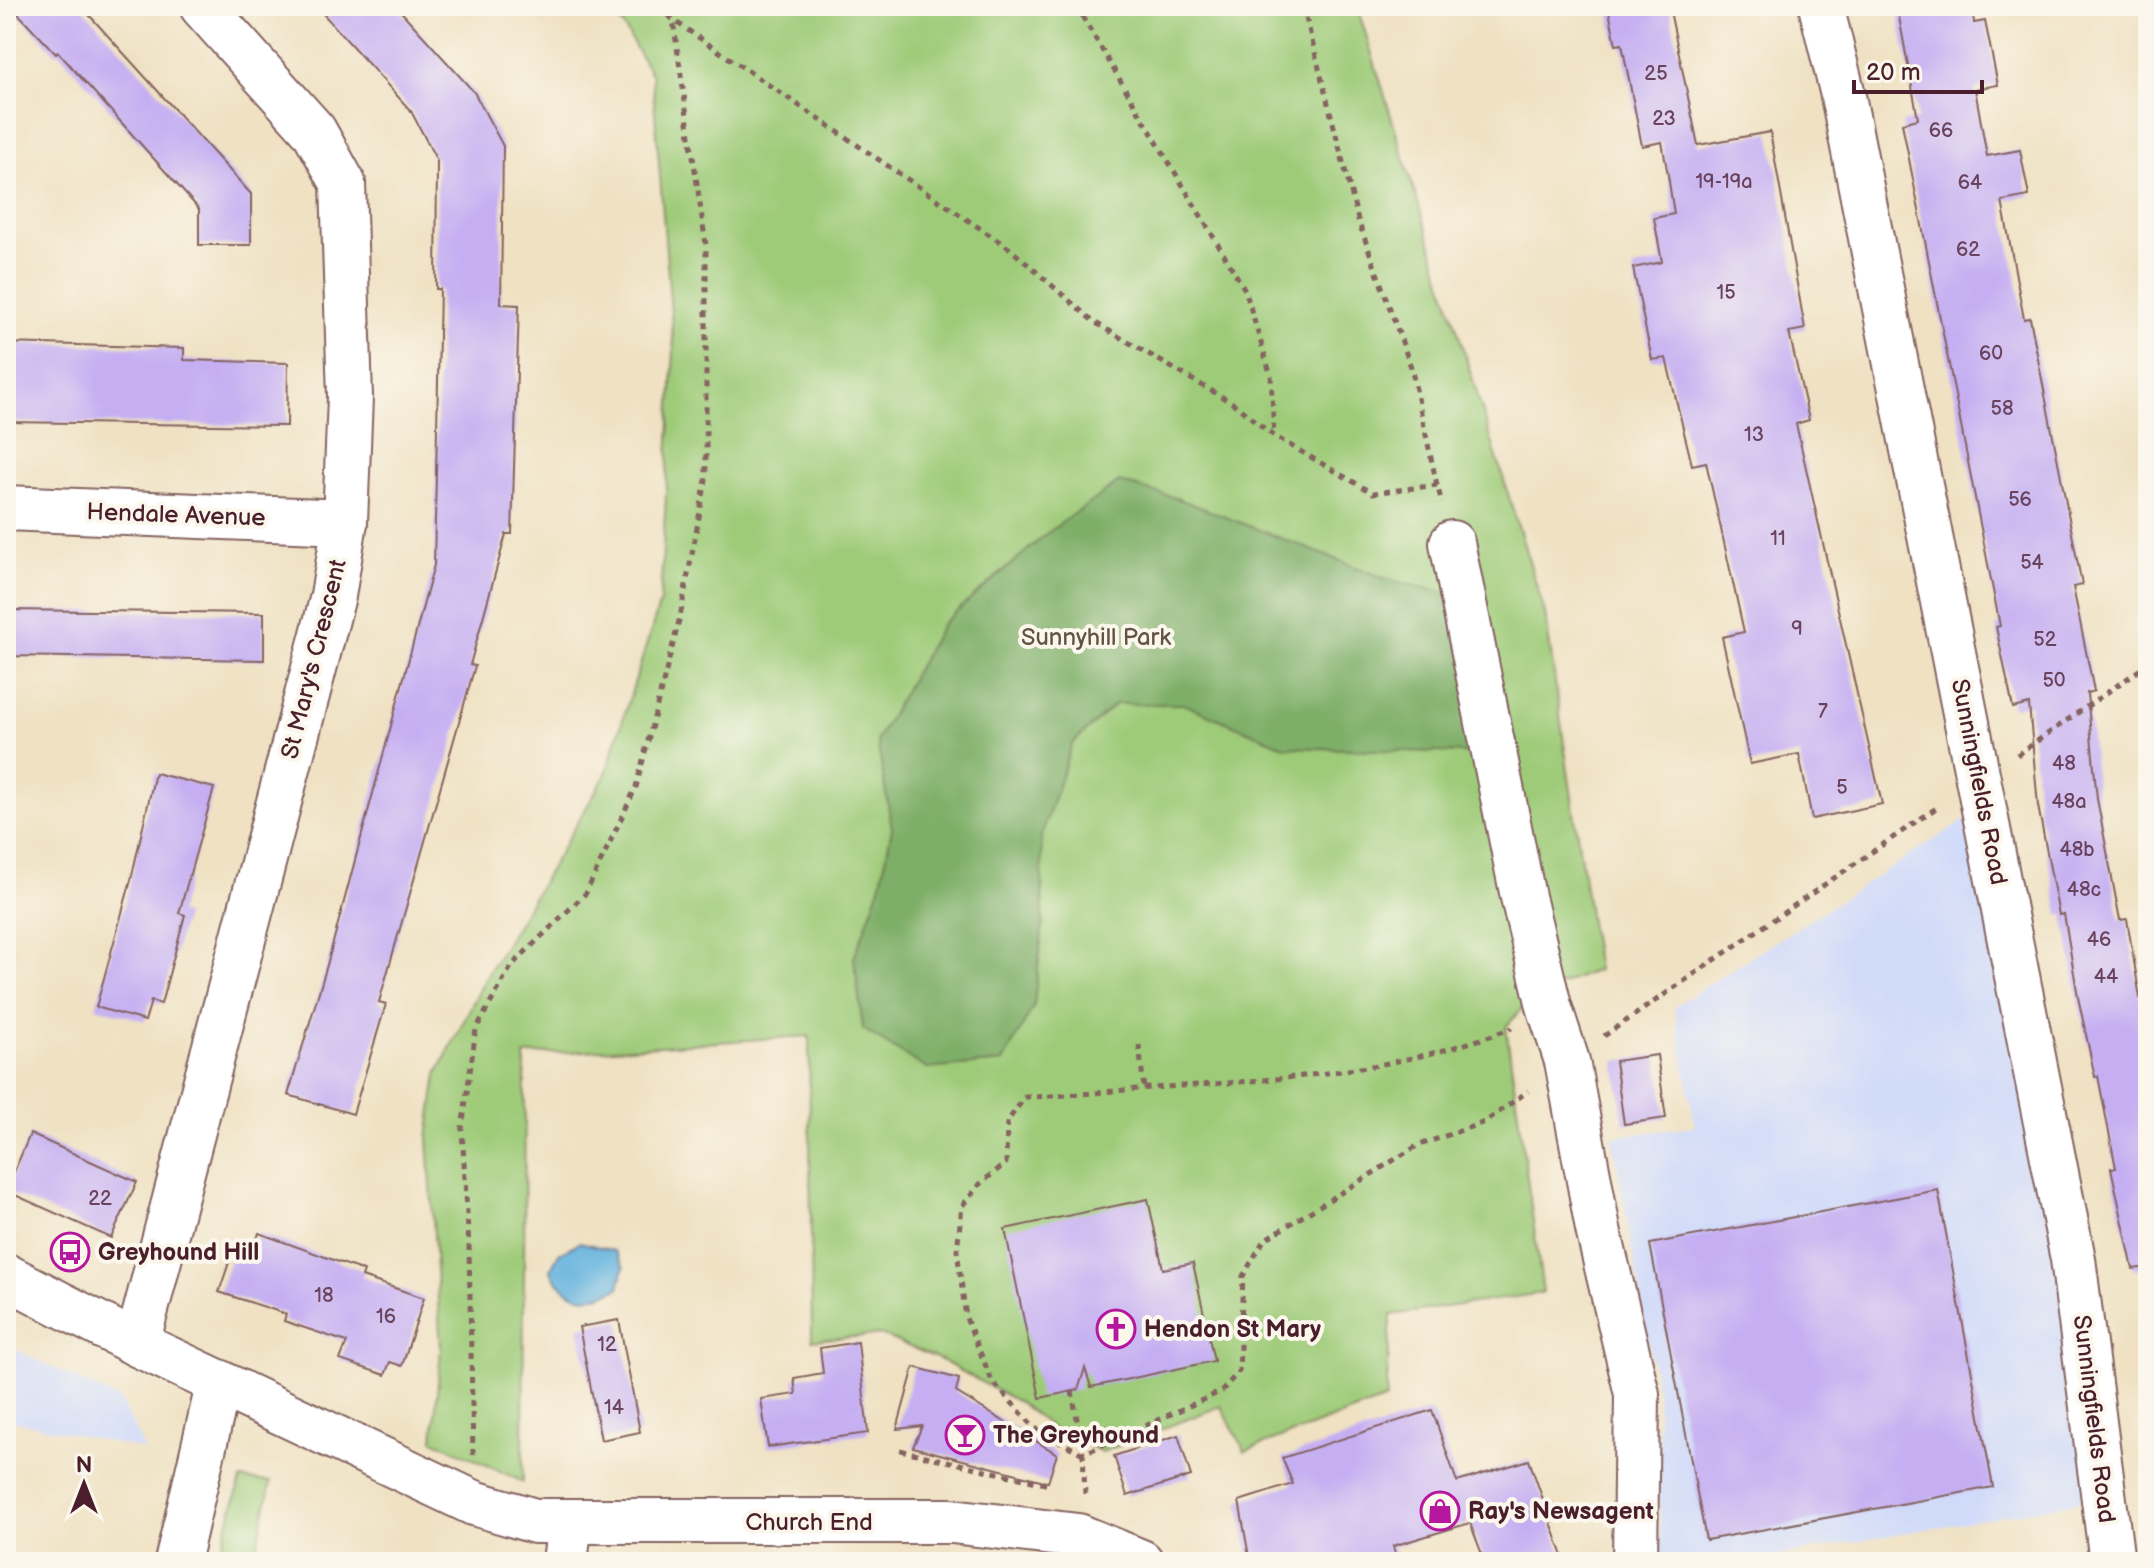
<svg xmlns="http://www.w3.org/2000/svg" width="2154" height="1568" font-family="'Balsamiq Sans',sans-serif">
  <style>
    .built { fill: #d0daf9 }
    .green { fill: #9ecb78; stroke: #747552; stroke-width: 2 }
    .forest { fill: #7eaf68; stroke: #64674a; stroke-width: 2 }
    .water { fill: #64b2de; stroke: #576884; stroke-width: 2 }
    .building { fill: #c5aff2 }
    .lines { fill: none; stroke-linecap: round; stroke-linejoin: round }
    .minor-casing { stroke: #846360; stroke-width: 48 }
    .path { stroke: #846360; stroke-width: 5; stroke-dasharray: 6 6; stroke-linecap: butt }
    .minor { stroke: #fff; stroke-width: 44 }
    .labels { text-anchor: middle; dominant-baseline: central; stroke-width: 8; stroke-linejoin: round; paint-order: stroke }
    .number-label { font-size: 20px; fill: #69435d }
    .street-label { font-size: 24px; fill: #4a1f2b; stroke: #fbf7ec }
    .park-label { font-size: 24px; fill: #635342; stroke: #fbf7ec }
    .poi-label { font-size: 24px; font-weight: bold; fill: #4a1f2b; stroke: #fbf7ec; text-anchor: start }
  </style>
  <rect width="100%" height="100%" fill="#fbf7ec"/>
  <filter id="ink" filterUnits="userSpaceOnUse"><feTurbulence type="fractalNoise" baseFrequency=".0125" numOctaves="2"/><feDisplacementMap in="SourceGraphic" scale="16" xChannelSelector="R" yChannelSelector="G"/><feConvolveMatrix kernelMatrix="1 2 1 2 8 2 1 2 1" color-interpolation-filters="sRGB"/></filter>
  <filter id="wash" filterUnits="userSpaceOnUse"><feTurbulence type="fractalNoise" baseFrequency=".006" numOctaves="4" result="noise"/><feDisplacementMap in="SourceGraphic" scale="32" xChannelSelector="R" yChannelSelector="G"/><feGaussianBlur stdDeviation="1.8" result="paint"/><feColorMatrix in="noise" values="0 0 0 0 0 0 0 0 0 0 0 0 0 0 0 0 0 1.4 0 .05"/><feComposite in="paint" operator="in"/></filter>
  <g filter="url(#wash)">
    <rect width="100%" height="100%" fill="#efe1c2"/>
    <g class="built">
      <polygon points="1968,818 2110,1496 1743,1562 1661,1562 1657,1390 1612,1137 1695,1126 1674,1007"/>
      <polygon points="6,1345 120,1400 145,1450 6,1419"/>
    </g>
    <g class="green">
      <polygon points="602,6 1357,6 1545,613 1597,970 1532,996 1506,1027 1543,1293 1391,1315 1386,1399 1245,1451 1221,1406 1102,1452 1057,1432 1020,1403 939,1359 881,1335 812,1340 809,1036 525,1055 523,1482 433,1440 441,1349 428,1138 437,1074 486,977 605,776 660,602 674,350 652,76 623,25"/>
      <polygon points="241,1479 271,1482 254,1562 217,1562"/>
    </g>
    <polygon class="forest" points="1119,482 1176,498 1387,579 1475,600 1494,754 1286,747 1183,704 1115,704 1072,744 1041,837 1043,922 1034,1005 1003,1062 927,1069 863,1029 854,958 880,887 892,828 877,740 942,624 1046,534"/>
    <path class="water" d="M580,1242l35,9 9,16 -5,21c-32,15 -52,12 -69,-18l9,-17z"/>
    <g id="blocks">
      <g class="building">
        <polygon points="11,6 81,6 251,194 251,245 199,245 199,209 58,52 56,54"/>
        <polygon points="316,6 396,6 474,92 503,146 501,304 519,305 512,534 506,534 470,665 475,666 379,1002 386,1004 353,1114 288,1095 327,965 434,565 440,289 436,289 437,161 411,111"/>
        <polygon points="1608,6 1669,6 1698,145 1770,132 1805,329 1789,332 1809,420 1796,424 1882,804 1812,819 1799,754 1750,764 1722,637 1744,632 1706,462 1692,465 1666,358 1652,360 1633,268 1662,262 1654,218 1674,214 1668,175 1662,142 1642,146 1622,44 1616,45"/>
        <polygon points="1897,6 1972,6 1974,23 1985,21 1998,85 1975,89 1987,156 2020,150 2029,196 2002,201 2024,319 2030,318 2082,585 2073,587 2094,691 2087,693 2097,799 2120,920 2127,919 2140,998 2148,996 2148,1267 2133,1269 2111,1168 2116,1168 2098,1076 2095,1077 2078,997 2064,914 2059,915 2038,806 2029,704 2013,708 1996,627 2000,626 1902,123 1918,119"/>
        <polygon points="6,343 184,348 184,360 288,363 287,426 6,422"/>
        <polygon points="6,610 264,613 264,660 6,656"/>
        <polygon points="155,773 214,788 179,913 185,915 161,1004 151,1001 145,1021 96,1007 131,880"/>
        <polygon points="1657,1055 1666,1118 1624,1124 1615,1061"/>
        <polygon points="30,1134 137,1182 111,1238 6,1191"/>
        <polygon points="1938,1190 1993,1487 1706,1540 1650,1244"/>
        <polygon points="1148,1199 1163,1269 1193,1263 1214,1361 1091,1387 1085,1368 1078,1390 1040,1398 1005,1229"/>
        <polygon points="259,1233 364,1271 362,1277 424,1298 402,1366 390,1362 385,1375 340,1360 347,1342 284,1321 286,1314 219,1292 234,1248 252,1254"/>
        <polygon points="619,1320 640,1432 601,1440 579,1327"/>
        <polygon points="858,1342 868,1433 768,1447 761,1399 796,1394 794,1378 823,1373 820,1348"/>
        <polygon points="914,1367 959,1379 956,1392 1057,1454 1048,1482 913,1447 922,1426 897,1429"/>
        <polygon points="1432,1410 1457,1482 1529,1460 1565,1562 1485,1562 1470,1523 1393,1546 1397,1562 1250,1562 1239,1501 1293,1484 1282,1458"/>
        <polygon points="1178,1435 1191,1476 1127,1496 1114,1456"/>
      </g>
    </g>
  </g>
  <g filter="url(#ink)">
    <use href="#blocks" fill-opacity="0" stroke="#846360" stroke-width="2"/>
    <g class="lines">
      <defs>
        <g id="minor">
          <polyline points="1821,6 1842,91 2073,1259 2112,1562"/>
          <polyline points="6,508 345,522"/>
          <polyline points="1452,543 1523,897 1549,1006 1567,1061 1598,1229 1637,1394 1635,1562"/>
          <polyline points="6,1276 137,1344 474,1503 535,1521 952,1521 1078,1536 1141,1562"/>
          <polyline points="137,1344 333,596 345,522 350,397 343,183 314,131 202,6"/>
          <polyline points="177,1562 219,1382"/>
          <polyline points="565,1562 570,1521"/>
        </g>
      </defs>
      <use href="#minor" class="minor-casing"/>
      <g class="path">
        <polyline points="661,6 673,20 1009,248 1094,322 1234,404 1274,436 1373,493 1437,485 1442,503"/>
        <polyline points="1076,6 1245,290 1271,376 1274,435"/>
        <polyline points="1303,6 1358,220 1411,367 1437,485"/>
        <polyline points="2017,755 2148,664"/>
        <polyline points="1604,1036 1939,806"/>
        <polyline points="1139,1045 1144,1089"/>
        <polyline points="1072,1391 1083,1453"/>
        <polyline points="900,1450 1049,1485"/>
        <path d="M1083,1454l-48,-26 -43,-47 -26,-63 -9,-68 5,-44 18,-22 26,-21 1,-41 18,-25c47,-1 93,-7 140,-10 119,-7 235,-16 347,-59"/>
        <polyline points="473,1455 469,1247 462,1129 476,1029 512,965 586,893 636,787 680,617 706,480 706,245 673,20"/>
        <polyline points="1085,1494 1083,1454 1222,1391 1239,1371 1243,1276 1264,1240 1417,1146 1485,1122 1528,1091"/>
        <polyline points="1184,1553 1196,1562"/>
        <polyline points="1414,1558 1415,1562"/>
      </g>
      <use href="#minor" class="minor"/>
    </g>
  </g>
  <defs>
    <symbol id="bus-ring" viewBox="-11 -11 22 22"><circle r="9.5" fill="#fbf7ec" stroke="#b5179e" stroke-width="1.5"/><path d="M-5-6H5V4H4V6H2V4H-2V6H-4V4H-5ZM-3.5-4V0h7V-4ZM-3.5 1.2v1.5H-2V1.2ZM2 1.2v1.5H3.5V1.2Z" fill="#b5179e"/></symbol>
    <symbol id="church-ring" viewBox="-11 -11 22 22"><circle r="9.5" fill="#fbf7ec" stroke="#b5179e" stroke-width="1.5"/><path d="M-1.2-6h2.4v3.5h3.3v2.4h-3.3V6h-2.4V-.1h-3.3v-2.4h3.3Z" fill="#b5179e"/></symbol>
    <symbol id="bar-ring" viewBox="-11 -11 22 22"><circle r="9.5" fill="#fbf7ec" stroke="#b5179e" stroke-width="1.5"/><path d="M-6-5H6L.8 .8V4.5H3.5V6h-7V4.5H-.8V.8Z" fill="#b5179e"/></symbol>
    <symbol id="shop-ring" viewBox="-11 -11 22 22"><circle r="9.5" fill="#fbf7ec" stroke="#b5179e" stroke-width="1.5"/><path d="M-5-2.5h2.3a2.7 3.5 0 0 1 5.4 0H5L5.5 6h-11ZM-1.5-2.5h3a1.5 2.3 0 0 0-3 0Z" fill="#b5179e"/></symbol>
  </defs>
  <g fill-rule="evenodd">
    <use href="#bus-ring" x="48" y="1230" width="44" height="44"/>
    <use href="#church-ring" x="1094" y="1307" width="44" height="44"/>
    <use href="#bar-ring" x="943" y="1413" width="44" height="44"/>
    <use href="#shop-ring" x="1418" y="1489" width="44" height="44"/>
  </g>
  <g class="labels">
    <g class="number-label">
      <text x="1656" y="74">25</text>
      <text x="1664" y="119">23</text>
      <text x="1941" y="131">66</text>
      <text x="1724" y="182">19-19a</text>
      <text x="1970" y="183">64</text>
      <text x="1968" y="250">62</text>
      <text x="1726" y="293">15</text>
      <text x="1991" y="354">60</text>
      <text x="2002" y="409">58</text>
      <text x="1754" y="435">13</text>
      <text x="2020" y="500">56</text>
      <text x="1778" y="539">11</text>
      <text x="2032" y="563">54</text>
      <text x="1797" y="629">9</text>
      <text x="2045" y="640">52</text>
      <text x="2054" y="681">50</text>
      <text x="1823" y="712">7</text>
      <text x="2064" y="764">48</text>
      <text x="1842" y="788">5</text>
      <text x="2069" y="802">48a</text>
      <text x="2077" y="850">48b</text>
      <text x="2084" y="890">48c</text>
      <text x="2099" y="940">46</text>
      <text x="2106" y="977">44</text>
      <text x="100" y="1199">22</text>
      <text x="324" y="1296">18</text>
      <text x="386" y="1317">16</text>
      <text x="607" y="1345">12</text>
      <text x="614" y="1408">14</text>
    </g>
    <g class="street-label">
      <text transform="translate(176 515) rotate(2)">Hendale Avenue</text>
      <text transform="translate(314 659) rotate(-76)">St Mary's Crescent</text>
      <text transform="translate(1979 782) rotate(79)">Sunningfields Road</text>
      <text transform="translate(2094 1419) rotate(83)">Sunningfields Road</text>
      <text x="809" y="1522">Church End</text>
    </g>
    <g class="park-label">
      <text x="1096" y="637">Sunnyhill Park</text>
    </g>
    <g class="poi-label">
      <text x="98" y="1252">Greyhound Hill</text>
      <text x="1144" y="1329">Hendon St Mary</text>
      <text x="993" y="1435">The Greyhound</text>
      <text x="1468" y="1511">Ray's Newsagent</text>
    </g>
  </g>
  <rect width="2154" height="1568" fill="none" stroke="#fbf7ec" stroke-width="32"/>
  <g transform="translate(84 1484)" stroke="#fbf7ec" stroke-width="6" paint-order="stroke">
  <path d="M0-6L14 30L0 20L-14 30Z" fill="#4a1f2b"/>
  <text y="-12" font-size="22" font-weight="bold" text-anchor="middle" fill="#4a1f2b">N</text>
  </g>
  <path d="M1854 80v12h128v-12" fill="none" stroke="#4a1f2b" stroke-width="4"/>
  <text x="1866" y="80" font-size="24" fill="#4a1f2b" stroke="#fbf7ec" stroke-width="6" paint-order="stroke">20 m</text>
</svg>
